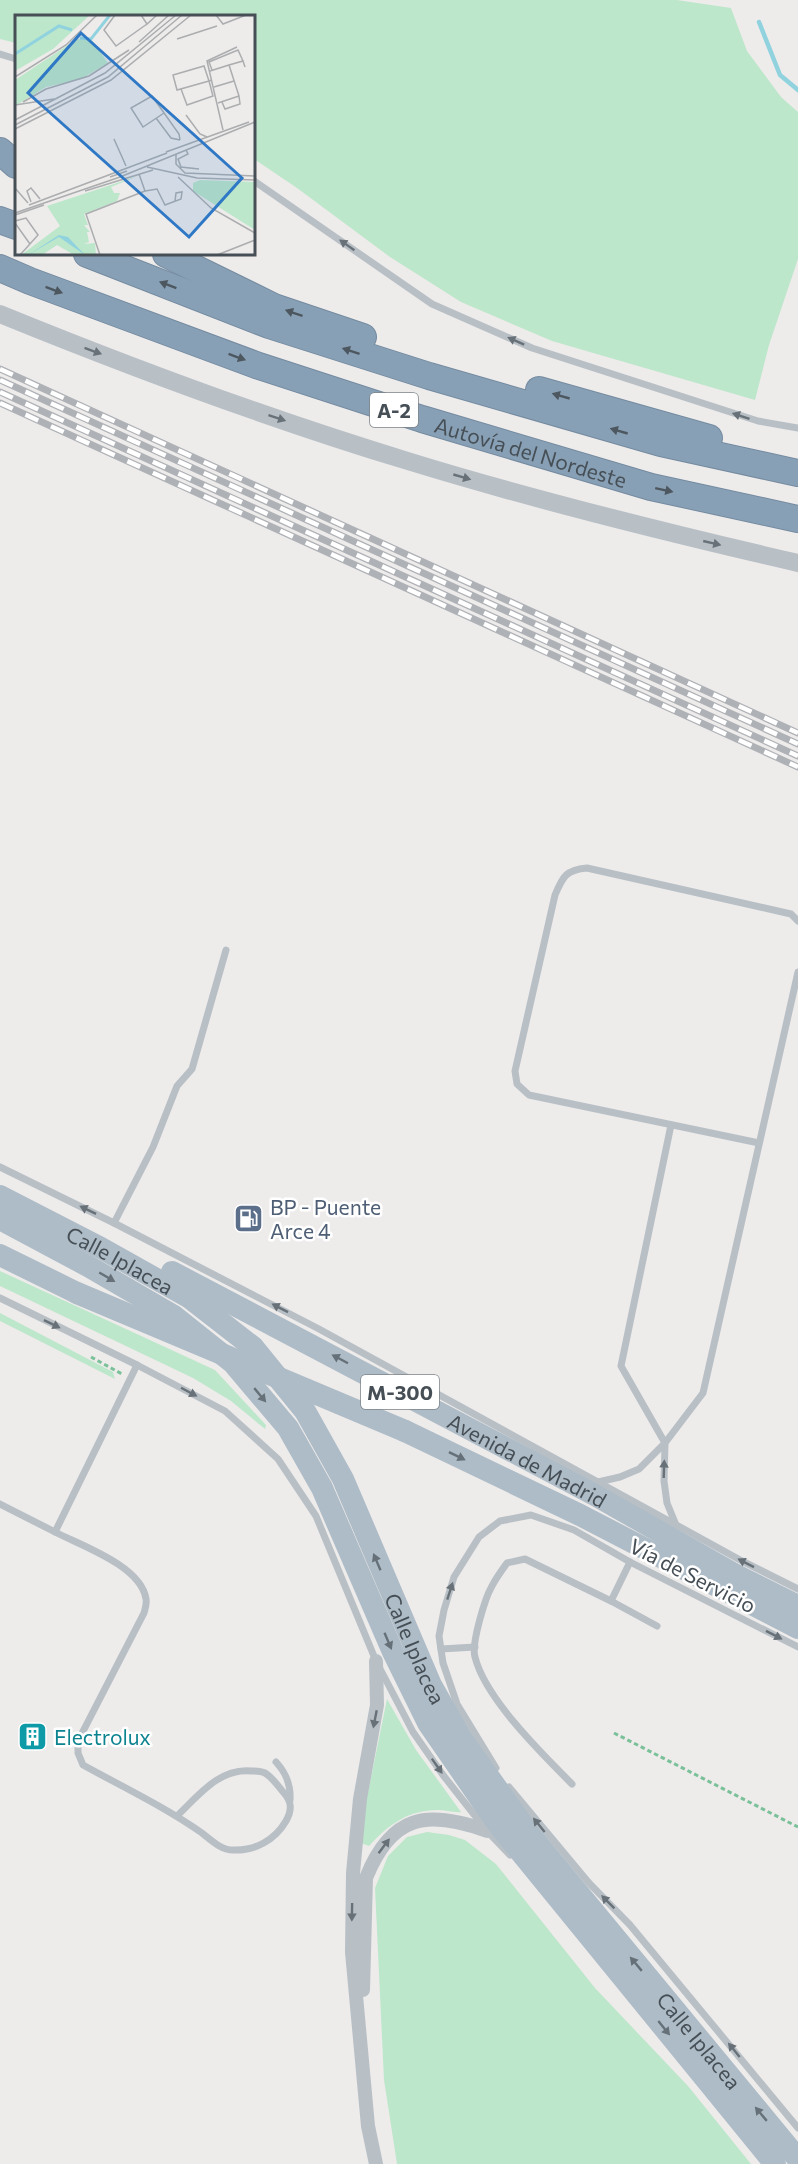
<svg xmlns="http://www.w3.org/2000/svg" width="798" height="2164" font-family="Commissioner,sans-serif">
  <style>
    .green { fill: #bde7cb }
    .lines { fill: none; stroke-linecap: round; stroke-linejoin: round }
    .stream { stroke: #90d3df; stroke-width: 4.5 }
    .motorway-casing { stroke: #748ba0; stroke-width: 28 }
    .path { stroke: #7ac19a; stroke-width: 3; stroke-dasharray: 4.5 3; stroke-linecap: butt }
    .service { stroke: #b8c0c6; stroke-width: 7 }
    .minor { stroke: #b8c0c6; stroke-width: 14 }
    .tertiary { stroke: #b8c0c6; stroke-width: 18 }
    .primary { stroke: #aebcc7; stroke-width: 22 }
    .motorway { stroke: #88a0b5; stroke-width: 26 }
    .rail-casing { stroke: #aeb1b5; stroke-width: 7 }
    .rail { stroke: #fff; stroke-width: 4.5; stroke-dasharray: 14; stroke-linecap: butt }
    .primary-bridge { stroke: #aebcc7; stroke-width: 22 }
    .oneway { fill: #687178 }
    .oneway2 { fill: #4d5760 }
    .oneway3 { fill: #657078 }
    .labels { text-anchor: middle; dominant-baseline: central; stroke-width: 5; stroke-linejoin: round; paint-order: stroke }
    .shield { fill: #fff; stroke: #7e8489; stroke-width: 1.5 }
    .shield-label { font-size: 20px; font-weight: bold; fill: #464f56 }
    .street-label { font-size: 21px; fill: #464f56; stroke: #fff }
    .service-label { font-size: 21px; fill: #4e5e75; stroke: #fff; text-anchor: start }
    .culture-label { font-size: 21px; fill: #0d838f; stroke: #fff; text-anchor: start }
    .inset-river { fill: none; stroke: #90d3df; stroke-width: 3 }
    .inset-road { fill: none; stroke: #abadaf; stroke-width: 1.5 }
    .view { fill: #2e78c5; fill-opacity: 0.15; stroke: #2e78c5; stroke-width: 3 }
    .inset-edge { fill: none; stroke: #464f56; stroke-width: 3 }
  </style>
  <rect width="100%" height="100%" fill="#eeebeb"/>
  <g class="green">
    <polygon points="0,0 677,0 731,8 747,51 781,97 798,112 798,259 769,345 755,400 552,341 461,302 390,257 297,188 254,159 254,16 16,16 16,43 0,39"/>
    <polygon points="0,1271 215,1370 266,1425 265,1429 231,1401 193,1378 0,1286"/>
    <polygon points="0,1313 113,1372 115,1379 0,1321"/>
    <path d="M387,1699l29,51 45,62c-7,1 -16,-2 -23,-2 -30,0 -50,15 -69,36l-8,-3 3,-31z"/>
    <polygon points="427,1832 449,1835 465,1840 496,1864 595,1988 688,2086 751,2164 397,2164 384,2080 375,1888 388,1856 407,1837"/>
  </g>
  <g class="lines">
    <polyline class="stream" points="759,22 780,75 798,90"/>
    <defs>
      <g id="motorway">
        <polyline points="0,151 16,165"/>
        <polyline points="0,220 16,226"/>
        <polyline points="87,254 269,325 429,376 661,443 798,473"/>
        <polyline points="166,254 274,307 363,337"/>
        <path id="s3" d="M0,268l30,13 226,84 166,54 229,68 147,32"/>
        <polyline points="539,390 709,438"/>
      </g>
    </defs>
    <use href="#motorway" class="motorway-casing"/>
    <g class="path">
      <polyline points="91,1357 122,1374"/>
      <polyline points="614,1733 798,1827"/>
    </g>
    <g class="service">
      <polyline points="0,54 16,59"/>
      <polyline points="254,181 432,304 532,348 758,421 798,428"/>
      <polyline points="671,1125 621,1366 665,1443 703,1393 798,972"/>
      <path d="M759,1143l-230,-48 -12,-11 -2,-13 40,-176c8,-19 11,-25 32,-27l204,46 7,7"/>
      <polyline points="0,1167 114,1223 319,1329 742,1561 798,1589"/>
      <polyline points="114,1223 153,1147 177,1086 192,1069 226,950"/>
      <polyline points="0,1298 137,1365 225,1411 278,1459 316,1516 376,1661 413,1732 443,1775 487,1831 510,1855"/>
      <polyline points="598,1482 620,1477 639,1469 665,1443 664,1481 667,1503 676,1525"/>
      <polyline points="0,1504 55,1532 137,1365"/>
      <path d="M55,1532c27,14 86,34 91,67 1,5 -1,10 -2,14l-66,128v12l5,12c40,22 82,42 119,68 9,7 19,17 31,17 22,1 42,-10 53,-29 6,-11 6,-19 -2,-28 -6,-7 -11,-15 -19,-20 -4,-2 -9,-2 -13,-2 -32,-4 -54,25 -75,45"/>
      <polyline points="611,1601 657,1626"/>
      <polyline points="441,1649 475,1647"/>
      <path d="M276,1762c10,11 15,22 14,38"/>
      <polyline points="496,1768 457,1704 443,1663 439,1636 444,1610 454,1577 479,1537 500,1521 531,1515 574,1530 630,1562 798,1647"/>
      <path d="M572,1784c-30,-30 -87,-86 -97,-127 -4,-13 10,-59 17,-71 4,-8 10,-16 15,-23l18,-4 86,42 19,-39"/>
      <polyline points="509,1787 589,1883 630,1925 798,2128"/>
    </g>
    <g class="minor">
      <polyline points="376,1661 377,1705 360,1799 353,1873 352,1952 368,2126 376,2164"/>
      <path d="M363,1990l3,-112c25,-63 61,-69 121,-47"/>
    </g>
    <path class="tertiary" d="M0,314c135,55 272,106 411,148 127,39 257,71 387,101"/>
    <g class="primary">
      <path id="s1" d="M0,1196l101,52 89,50 63,49 52,64 38,68 88,206 30,53 67,94 270,327"/>
      <polyline points="0,1219 88,1266 174,1316 233,1363 288,1428 322,1488 393,1652 428,1723 497,1823 775,2164"/>
      <polyline points="0,1255 77,1293"/>
      <path id="s2" d="M172,1272l421,222 143,81 62,31"/>
      <polyline points="405,1431 580,1515 798,1628"/>
    </g>
    <use href="#motorway" class="motorway"/>
    <defs>
      <g id="rail">
        <polyline points="0,369 798,733"/>
        <polyline points="0,380 798,744"/>
        <polyline points="0,392 798,756"/>
        <polyline points="0,403 798,767"/>
      </g>
    </defs>
    <use href="#rail" class="rail-casing"/>
    <use href="#rail" class="rail"/>
    <polyline class="primary-bridge" points="77,1293 405,1431"/>
  </g>
  <defs><path id="oneway-solid" d="M-6-.8H1V-3.2L6.5 0L1 3.2V.8H-6Z" transform="scale(1.5)"/></defs>
  <g class="oneway">
    <use href="#oneway-solid" transform="translate(347 245) rotate(-145)"/>
    <use href="#oneway-solid" transform="translate(516 341) rotate(-156)"/>
    <use href="#oneway-solid" transform="translate(93 351) rotate(20)"/>
    <use href="#oneway-solid" transform="translate(741 416) rotate(-162)"/>
    <use href="#oneway-solid" transform="translate(277 418) rotate(18)"/>
    <use href="#oneway-solid" transform="translate(462 477) rotate(16)"/>
    <use href="#oneway-solid" transform="translate(712 543) rotate(13)"/>
    <use href="#oneway-solid" transform="translate(88 1210) rotate(-154)"/>
    <use href="#oneway-solid" transform="translate(280 1308) rotate(-153)"/>
    <use href="#oneway-solid" transform="translate(52 1324) rotate(26)"/>
    <use href="#oneway-solid" transform="translate(189 1392) rotate(28)"/>
    <use href="#oneway-solid" transform="translate(664 1469) rotate(-88)"/>
    <use href="#oneway-solid" transform="translate(746 1563) rotate(-153)"/>
    <use href="#oneway-solid" transform="translate(450 1591) rotate(-72)"/>
    <use href="#oneway-solid" transform="translate(774 1635) rotate(27)"/>
    <use href="#oneway-solid" transform="translate(375 1719) rotate(101)"/>
    <use href="#oneway-solid" transform="translate(437 1766) rotate(55)"/>
    <use href="#oneway-solid" transform="translate(539 1825) rotate(-129)"/>
    <use href="#oneway-solid" transform="translate(384 1846) rotate(-53)"/>
    <use href="#oneway-solid" transform="translate(608 1902) rotate(-135)"/>
    <use href="#oneway-solid" transform="translate(352 1912) rotate(91)"/>
    <use href="#oneway-solid" transform="translate(734 2050) rotate(-129)"/>
  </g>
  <g class="oneway2">
    <use href="#oneway-solid" transform="translate(168 285) rotate(-159)"/>
    <use href="#oneway-solid" transform="translate(54 290) rotate(20)"/>
    <use href="#oneway-solid" transform="translate(294 313) rotate(-161)"/>
    <use href="#oneway-solid" transform="translate(351 351) rotate(-162)"/>
    <use href="#oneway-solid" transform="translate(237 357) rotate(20)"/>
    <use href="#oneway-solid" transform="translate(561 396) rotate(-164)"/>
    <use href="#oneway-solid" transform="translate(619 431) rotate(-164)"/>
    <use href="#oneway-solid" transform="translate(664 490) rotate(12)"/>
  </g>
  <g class="oneway3">
    <use href="#oneway-solid" transform="translate(107 1277) rotate(30)"/>
    <use href="#oneway-solid" transform="translate(340 1359) rotate(-152)"/>
    <use href="#oneway-solid" transform="translate(260 1395) rotate(50)"/>
    <use href="#oneway-solid" transform="translate(457 1456) rotate(26)"/>
    <use href="#oneway-solid" transform="translate(377 1562) rotate(-113)"/>
    <use href="#oneway-solid" transform="translate(388 1641) rotate(67)"/>
    <use href="#oneway-solid" transform="translate(636 1964) rotate(-130)"/>
    <use href="#oneway-solid" transform="translate(664 2028) rotate(51)"/>
    <use href="#oneway-solid" transform="translate(761 2114) rotate(-130)"/>
  </g>
  <defs>
    <symbol id="fuel-square" viewBox="-11 -11 22 22"><rect x="-9" y="-9" width="18" height="18" rx="4" fill="#5c6f8a" stroke="#fff"/><path d="M-5.5-6h7V0h2V4h1.3V-2.5L3-4.5l.8-.8L6-3V5H2.5V1h-1V6h-7ZM-4.2-4.7v3.2H.2V-4.7Z" fill="#fff"/></symbol>
    <symbol id="building-square" viewBox="-11 -11 22 22"><rect x="-9" y="-9" width="18" height="18" rx="4" fill="#0f9aa8" stroke="#fff"/><path d="M-4-6H4V6H1V3H-1V6H-4ZM-2.5-4.3h1.7v1.8h-1.7ZM.8-4.3h1.7v1.8H.8ZM-2.5-1h1.7V.8h-1.7ZM.8-1h1.7V.8H.8Z" fill="#fff"/></symbol>
  </defs>
  <g fill-rule="evenodd">
    <use href="#fuel-square" x="232" y="1202" width="33" height="33"/>
    <use href="#building-square" x="16" y="1720" width="33" height="33"/>
  </g>
  <g class="labels">
    <g class="shield">
      <rect x="370" y="393" width="48" height="34" rx="4.5"/>
      <rect x="361" y="1375" width="78" height="34" rx="4.5"/>
    </g>
    <g class="shield-label">
      <text x="394" y="410">A-2</text>
      <text x="400" y="1392">M-300</text>
    </g>
    <g class="street-label">
      <text stroke="none"><textPath href="#s3" startOffset="562">Autovía del Nordeste</textPath></text>
      <text stroke="none"><textPath href="#s1" startOffset="136">Calle Iplacea</textPath></text>
      <text stroke="none"><textPath href="#s2" startOffset="402">Avenida de Madrid</textPath></text>
      <text transform="translate(693 1575) rotate(27)">Vía de Servicio</text>
      <text stroke="none"><textPath href="#s1" startOffset="640">Calle Iplacea</textPath></text>
      <text stroke="none"><textPath href="#s1" startOffset="1126">Calle Iplacea</textPath></text>
    </g>
    <g class="service-label">
      <text x="270" y="1206">BP - Puente<tspan x="270" dy="24">Arce 4</tspan></text>
    </g>
    <g class="culture-label">
      <text x="54" y="1736">Electrolux</text>
    </g>
  </g>
  <g transform="translate(15 15)">
    <rect width="240" height="240" fill="#eeebeb"/>
    <path d="M0,0h75l-37,34 -38,22zM62,24l15,1 16,23 -27,16 -35,8 -31,19v-26zM123,161l-27,11 3,6h6l-3,8 -33,13 4,11h-4l6,7h-3l2,10 -5,2 11,-1 1,12h-22l-17,-10 -15,10h-21l39,-29 -13,-20zM185,165l55,2v48l-62,-39v-8z" fill="#bde7cb"/>
    <path d="M44,220l9,2 17,18 -26,-18 -31,18z" fill="#90d3df"/>
    <path class="inset-river" d="M65,23l11,1 19,-24M0,39l44,-28 13,4"/>
    <path class="inset-road" d="M100,0l-11,15 12,16 31,-22M126,0l6,9 10,-9M201,0l7,9 23,-9M162,24l40,-13M124,27l30,-27M214,50l14,-4 2,6M197,55l-3,-8 29,-12 5,11M195,56l19,-6 10,31 -21,7M0,62l51,-32 31,-30M199,72l20,-6M166,74l6,16 26,-9 -4,-15 -5,-15 -31,9 4,15 32,-9 3,-1M8,87l23,-13 43,-13 40,-26M207,87l3,7 15,-5 -1,-8M0,90l39,-6M149,98l-21,14 -12,-19 21,-12 27,38 1,6M171,100l14,19 7,3M141,103l15,20 9,2M0,105l90,-47 71,-58M0,110l93,-48 74,-62M0,114l96,-49 80,-65M208,115l-16,-69 30,-14M99,124l12,27M171,135l2,4 -10,5 3,8 18,2M151,137l83,-30M161,139v10l9,9 70,3M132,152l50,11 58,2M95,162l17,-6M163,162l33,31 44,25M0,173l13,15M70,176l68,-21M130,176l12,-2 8,16 16,-6 1,-7 -6,1 -1,8M16,187l-4,-11 4,-3 9,11M14,190l138,-52M0,198l105,-36 135,-55M0,200l29,-10M0,206l11,-3 12,17 -18,20M0,208l15,21M85,240l-14,-41 59,-23 -6,-17M202,240l38,-15"/>
    <path class="view" d="M66,18l161,145 -53,59 -161,-144z"/>
    <rect width="240" height="240" class="inset-edge"/>
  </g>
</svg>
